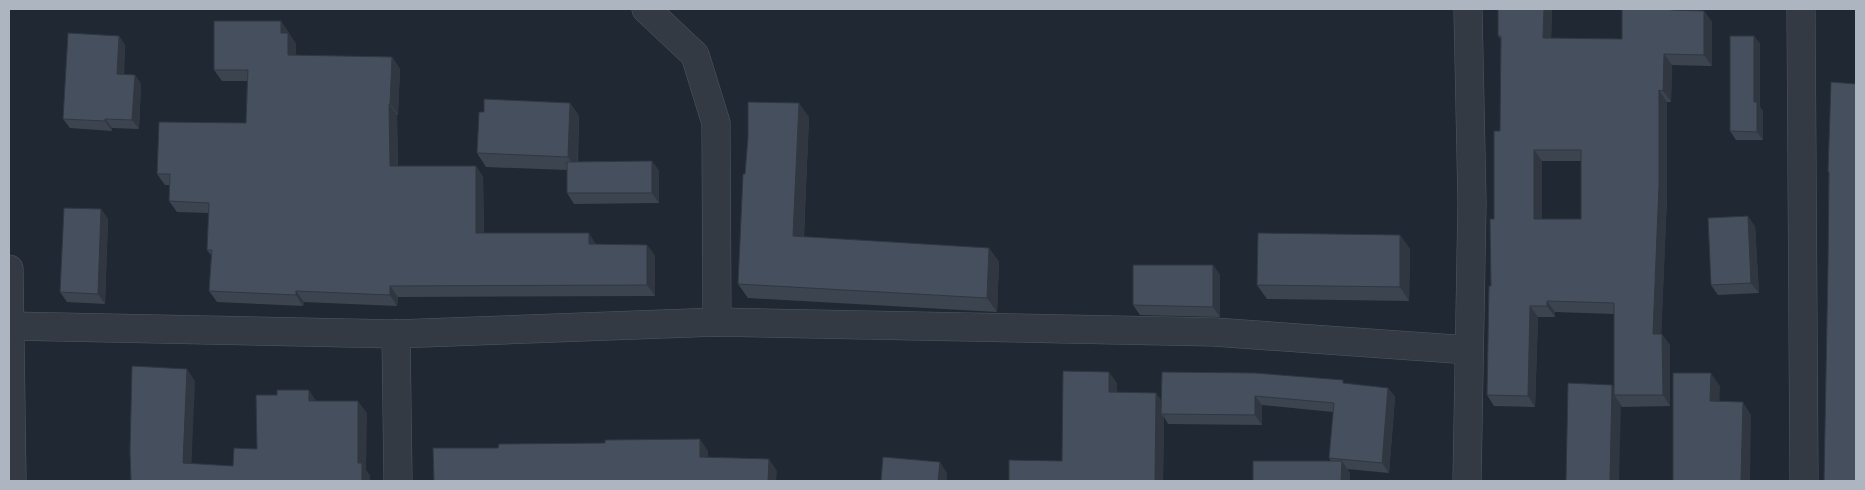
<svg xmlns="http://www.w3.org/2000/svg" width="1865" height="490" font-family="Signika,sans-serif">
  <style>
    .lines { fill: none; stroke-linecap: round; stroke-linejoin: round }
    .minor-casing { stroke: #515862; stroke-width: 29 }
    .minor { stroke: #333a44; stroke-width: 28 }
    .wall { fill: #3c4450; fill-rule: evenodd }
    .shaded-wall { fill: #313741 }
    .building { fill: #464f5d; stroke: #313741; fill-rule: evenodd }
  </style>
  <rect width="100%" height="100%" fill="#202833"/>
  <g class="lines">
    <defs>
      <g id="minor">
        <polyline points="646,9 695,55 716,123 717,322"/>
        <polyline points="1801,9 1804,481"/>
        <polyline points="9,269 12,481"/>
        <polyline points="10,326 396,334 717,322 1214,332 1469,350"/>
        <polyline points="396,334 398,481"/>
        <polyline points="1467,481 1472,203 1468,9"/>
      </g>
    </defs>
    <use href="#minor" class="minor-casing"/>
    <use href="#minor" class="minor"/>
  </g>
  <g class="wall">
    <path d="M1498,9h54l-1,29 71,1 57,-29 25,1 8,11v44l-40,-1 -1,37h-4v95l-6,137 9,11v61l-48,1 -1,-2 -55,76 48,-93v-74l-59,-2v5h-17l-3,90 -41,-1 -7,-11 4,-109 9,-155 1,-92 -3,-3zM1542,161h39v58h-39z"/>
    <polygon points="281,21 296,44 296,55 392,57 400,69 398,115 397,115 398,166 476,166 483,177 484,233 596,244 647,245 655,256 655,296 398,297 397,306 304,302 303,306 217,302 209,291 211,255 207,250 209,213 177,212 169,201 170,185 165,185 157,174 246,123 247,81 222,81 214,70"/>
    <polygon points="119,36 125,45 124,74 135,75 141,84 139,129 112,128 112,131 70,128 63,119"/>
    <polygon points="1754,36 1760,44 1760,107 1763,111 1763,140 1736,140 1730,131"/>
    <polygon points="570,103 579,116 578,162 652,161 659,171 659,203 574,204 567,193 567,170 486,167 477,153 484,112"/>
    <polygon points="809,117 804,237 989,248 999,262 997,312 748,298 738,284 745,174"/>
    <polygon points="101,209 108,219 105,304 67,302 60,292"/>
    <polygon points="1755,226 1759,293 1718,295 1711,285"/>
    <polygon points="1400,235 1410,249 1409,301 1267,299 1257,285"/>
    <polygon points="1213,265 1220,275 1220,317 1140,315 1133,305"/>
    <polygon points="1117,383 1117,392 1161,400 1345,384 1388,388 1395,397 1389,473 1347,469 1350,473 1350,481 1253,481 1331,461 1329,458 1333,412 1262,405 1262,425 1168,424 1164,417 1163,481 1009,481 1062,461"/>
  </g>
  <g class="shaded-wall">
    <polygon points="1544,9 1552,9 1551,49 1543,38"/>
    <polygon points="1671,9 1679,9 1679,22 1671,10"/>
    <polygon points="1704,11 1712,22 1712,66 1704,55"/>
    <polygon points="281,21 296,44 296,66 288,55 281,33"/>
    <polygon points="119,36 125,45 123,83 117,74"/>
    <polygon points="1754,36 1760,44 1760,107 1763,111 1763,140 1757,132 1754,102"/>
    <polygon points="1664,54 1672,65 1671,102 1663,91"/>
    <polygon points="392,57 400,69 398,115 390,104"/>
    <polygon points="135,75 141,84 139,129 132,120"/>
    <polygon points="1659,90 1667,102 1667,197 1661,345 1653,334"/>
    <polygon points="570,103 579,116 577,171 568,157"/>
    <polygon points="799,103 809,117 803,250 793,236"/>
    <polygon points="389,104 397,115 398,177 390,166"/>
    <polygon points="105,119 112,128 112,131 105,121"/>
    <polygon points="1534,150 1542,161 1542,231 1534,219"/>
    <polygon points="652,161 659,171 659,203 652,193"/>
    <polygon points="476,166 483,177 484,244 476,233"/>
    <polygon points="101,209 108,219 105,304 98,294"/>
    <polygon points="1748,216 1755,226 1759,293 1751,283"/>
    <polygon points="589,233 596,244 589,244"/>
    <polygon points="1400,235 1410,249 1409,301 1400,287"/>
    <polygon points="647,245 655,256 655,296 647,285"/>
    <polygon points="989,248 999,262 997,312 987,298"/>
    <polygon points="1213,265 1220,275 1220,317 1213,307"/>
    <polygon points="390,286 398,297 397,306 390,295"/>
    <polygon points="296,291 304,302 303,306 296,295"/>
    <polygon points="1547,301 1555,312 1555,317 1547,306"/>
    <polygon points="1530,306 1538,317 1535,407 1528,396"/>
    <polygon points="1662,334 1670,345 1670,406 1663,395"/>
    <polygon points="187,369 195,381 191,475 183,463"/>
    <polygon points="1109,372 1117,383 1117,403 1109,392"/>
    <polygon points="1711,373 1720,386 1719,414 1710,401"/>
    <polygon points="1612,385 1620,395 1614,395 1621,405 1619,481 1610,481"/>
    <polygon points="1388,388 1395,397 1389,473 1382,463"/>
    <polygon points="309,390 317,402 309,401"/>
    <polygon points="1156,393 1164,404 1161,414 1164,417 1163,481 1155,481"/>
    <polygon points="1255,396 1262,405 1262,425 1255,415"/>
    <polygon points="358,401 367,413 366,470 370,475 370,481 362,481 358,463"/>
    <polygon points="1743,402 1751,415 1750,481 1741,481"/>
    <polygon points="700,439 708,451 708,468 700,457"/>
    <polygon points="769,459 777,471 776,481 768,481"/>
    <polygon points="1342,461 1350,473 1350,481 1341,481"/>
    <polygon points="940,462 947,473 947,481 938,481"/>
  </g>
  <g class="building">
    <path d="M1498,9h46l-1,29 79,1v-30h49v1l33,1v44l-40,-1 -1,37 -4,-1v96l-6,148h9l1,61h-49v-92l-67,-2v5h-17l-2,90 -41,-1 2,-109h2l-1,-67h4v-88h6l1,-95h-3zM1534,150h47v69h-47z"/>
    <polygon points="214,21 281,21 281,33 288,33 288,55 392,57 390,104 389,104 390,166 476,166 476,233 589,233 589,244 647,245 647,285 390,286 390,295 296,291 296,295 209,291 212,250 207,250 209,203 169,201 170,174 157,174 159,122 246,123 248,70 214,70"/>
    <polygon points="68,33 119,36 117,74 135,75 132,120 105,119 105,121 63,119"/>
    <polygon points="1730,36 1754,36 1754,102 1757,102 1757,132 1730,131"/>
    <polygon points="1831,82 1856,84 1856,481 1824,481 1828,265 1829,172 1828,172"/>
    <polygon points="484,99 570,103 568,157 477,153 479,112 484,112"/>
    <polygon points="748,102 799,103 793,236 989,248 987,298 738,284 743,174 745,174 748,137"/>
    <polygon points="652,161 652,193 567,193 567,162"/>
    <polygon points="64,208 101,209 98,294 60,292"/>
    <polygon points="1748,216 1751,283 1711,285 1708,218"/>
    <polygon points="1258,233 1400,235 1400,287 1257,285"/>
    <polygon points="1133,265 1213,265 1213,307 1133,305"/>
    <polygon points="132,366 187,369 183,463 233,466 234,448 257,449 256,395 277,395 277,390 309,390 309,401 358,401 358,463 362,463 362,481 131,481 130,451"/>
    <polygon points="1063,371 1109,372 1109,392 1156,393 1155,481 1009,481 1009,460 1062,461"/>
    <polygon points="1162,372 1255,373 1343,380 1343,383 1388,388 1382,463 1329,458 1334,403 1255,396 1255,415 1161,414"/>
    <polygon points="1673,373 1711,373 1710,401 1743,402 1741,481 1673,481"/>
    <polygon points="1568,383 1612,385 1610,481 1566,481"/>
    <polygon points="700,439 700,457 769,459 768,481 434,481 433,448 498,448 499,444 605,443 605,440"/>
    <polygon points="883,457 940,462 938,481 881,481"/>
    <polygon points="1253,461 1342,461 1341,481 1253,481"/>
  </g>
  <rect width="1865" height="490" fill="none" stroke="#adb5c1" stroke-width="20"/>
</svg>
